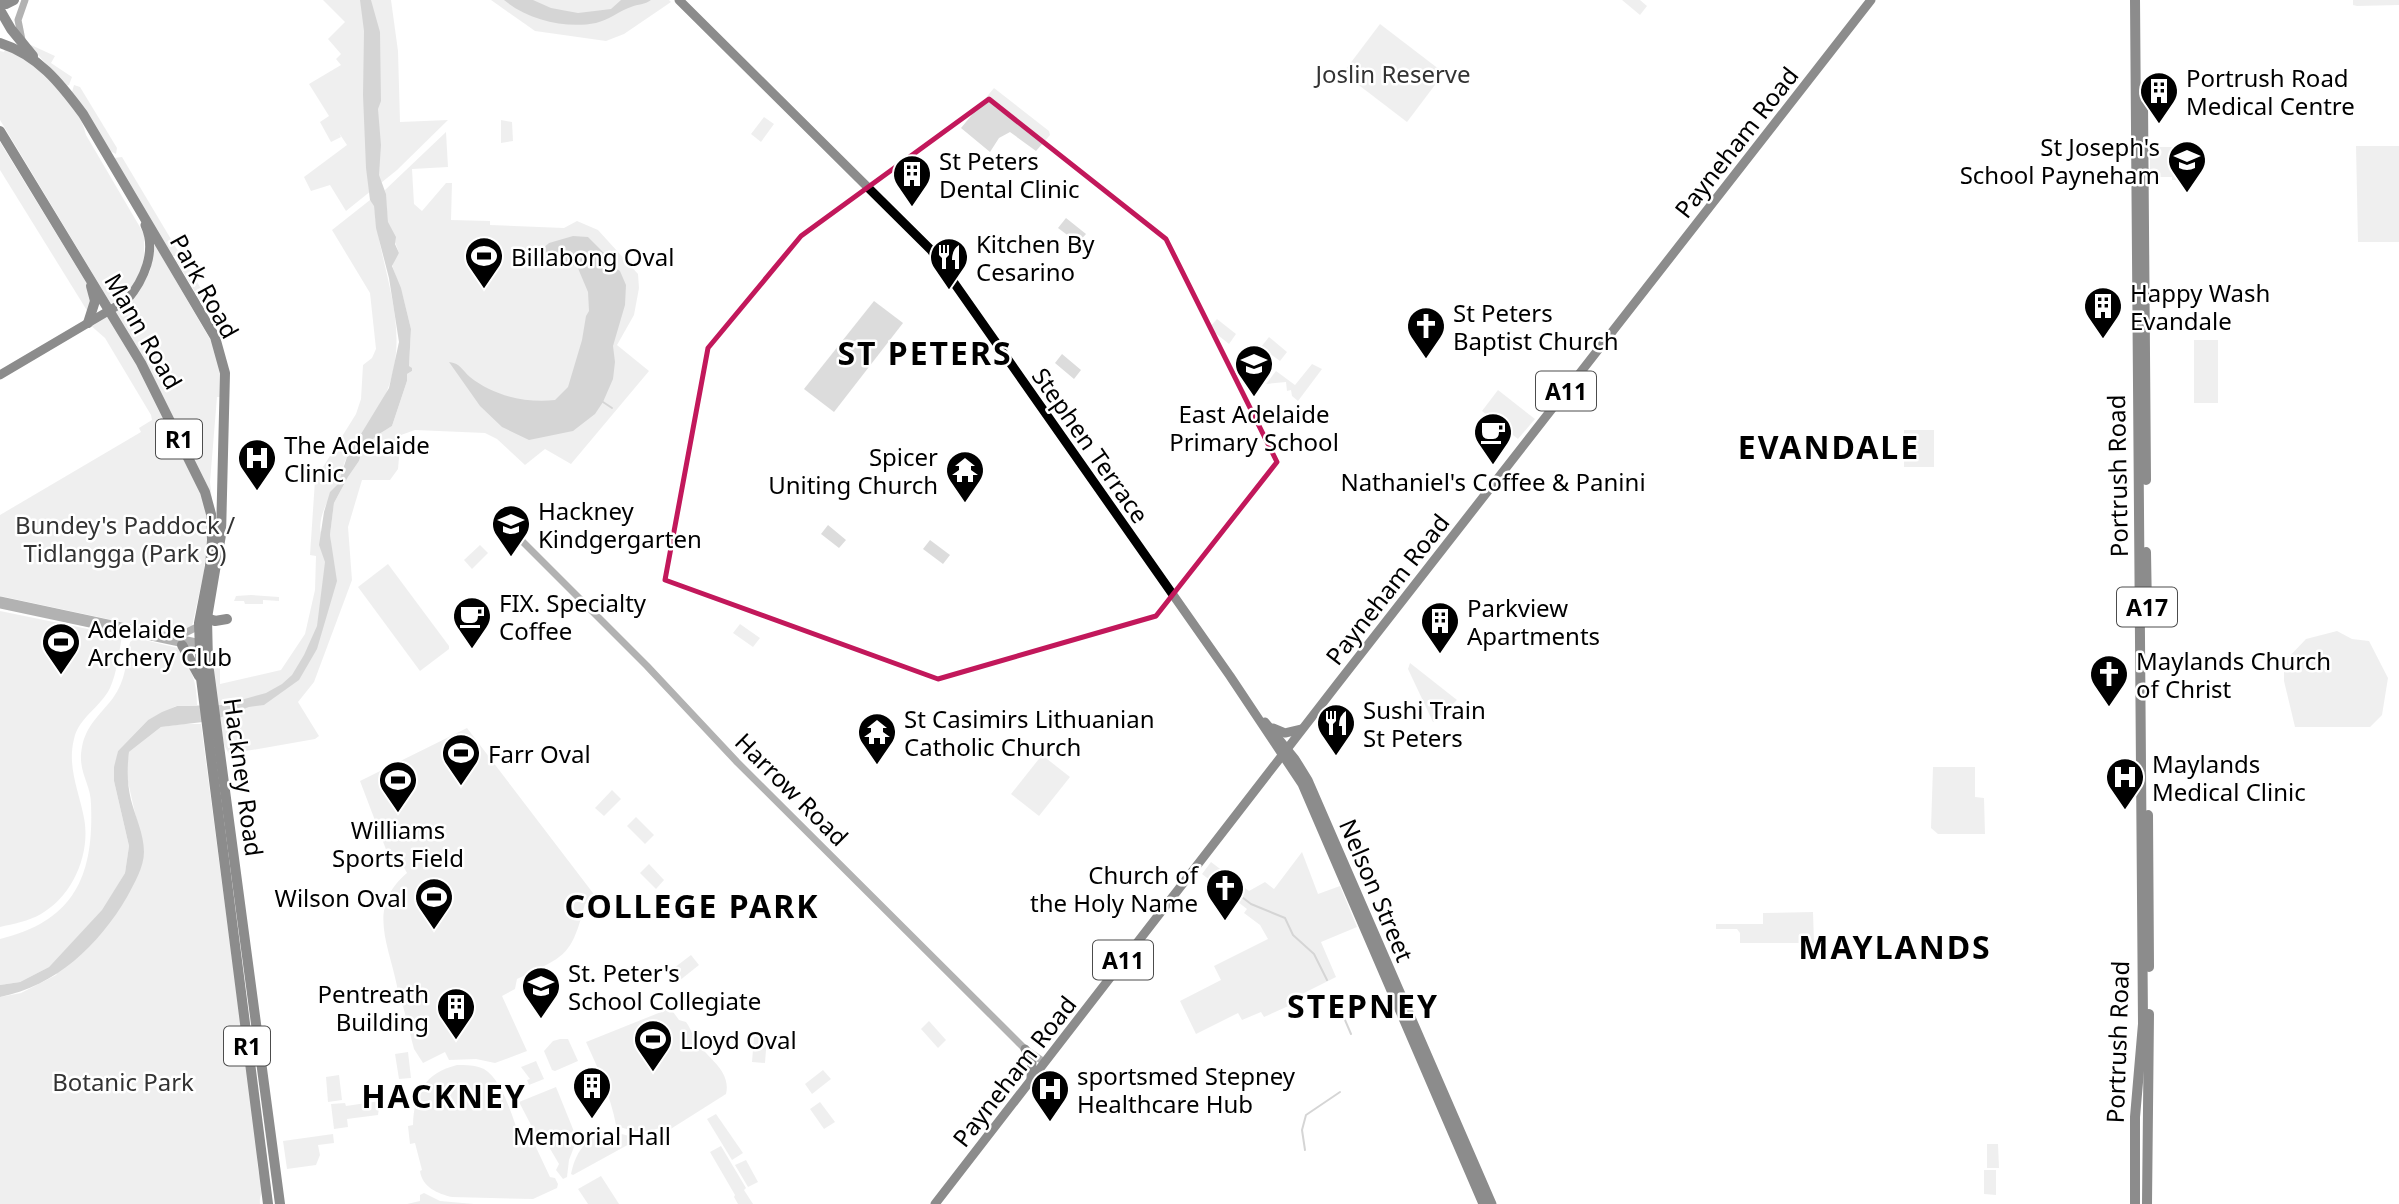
<svg xmlns="http://www.w3.org/2000/svg" width="2399" height="1204" font-family="'Noto Sans',sans-serif">
  <style>
    .green { fill: #dcdcdc }
    .water { fill: #a3a3a3 }
    .lines { fill: none; stroke-linecap: round; stroke-linejoin: round }
    .stream { stroke: #a3a3a3; stroke-width: 2 }
    .minor { stroke: #555; stroke-width: 7 }
    .major { stroke: #000; stroke-width: 9 }
    .highway { stroke: #000; stroke-width: 10 }
    .marked { fill: none; stroke: #c2185b; stroke-width: 5; stroke-linejoin: round }
    .labels { text-anchor: middle; dominant-baseline: central; stroke-width: 5; stroke-linejoin: round; paint-order: stroke }
    .shield { fill: #fff; stroke: #4c4c4c; stroke-width: 2 }
    .shield-label { font-size: 23px; font-weight: bold; fill: #000 }
    .park-label { font-size: 24px; fill: #333; stroke: #fff }
    .poi-label { font-size: 24px; fill: #000; stroke: #fff; text-anchor: start }
    .street-label { font-size: 24px; fill: #000; stroke: #fff }
    .district-label { font-size: 32px; font-weight: bold; letter-spacing: 2px; fill: #000; stroke: #fff }
  </style>
  <rect width="100%" height="100%" fill="#fff"/>
  <g class="green">
    <polygon points="323,0 391,0 398,51 400,122 448,120 397,170 346,211 330,185 311,191 304,177 347,145 339,133 341,137 331,142 320,122 329,116 309,84 341,65 336,59 341,54 328,39 345,22"/>
    <polygon points="491,0 669,0 671,2 624,34 606,41 535,31"/>
    <polygon points="1622,0 1640,0 1647,6 1640,15"/>
    <polygon points="2353,0 2399,0 2399,5 2357,6 2353,5"/>
    <polygon points="1380,24 1444,73 1407,122 1343,73"/>
    <polygon points="31,45 55,56 51,63 72,77 69,85 66,86 30,46"/>
    <path d="M5,49c34,17 72,46 81,86l58,99v30l-12,24 -21,16 -111,-184v-69l4,1z"/>
    <polygon points="74,85 80,87 117,148 116,154 110,151 72,92"/>
    <polygon points="994,88 1049,131 1050,135 1036,151 1010,132 999,138 990,152 961,128"/>
    <polygon points="764,117 774,124 761,142 751,134"/>
    <polygon points="501,120 512,122 513,141 501,143"/>
    <path d="M446,132l2,35 -36,2 2,35 8,7 24,-28h6l-1,37 39,1v4l74,3 13,-7 21,9 40,44 1,14 -5,27 -17,30 32,26 -78,93 -26,-15 -20,16 -28,-26 -12,-6 -70,-3 -14,5 -3,34 -8,11h-28l-14,47 4,53 -38,102 -16,20 21,34 -4,3 -86,15 -5,-9 -13,-82 9,-6v27l61,-14 24,-36 10,-44 1,-34 -6,-1 5,-75 41,-66 5,-15 2,-34 9,-7 4,-9 -6,-56 -38,-63 38,-30 4,3c4,64 39,123 13,188 -9,24 -29,45 -41,68 -4,8 -3,18 -8,25 -8,11 -21,34 -17,49 2,8 8,16 11,23l-2,-21 4,-32 14,-26 11,-16 3,-10 14,-15 16,-10 15,-45v-7l5,-3 -3,-5 2,-37 -8,-32 -10,-29 -1,-5 7,-10 -11,-30 -3,-33z"/>
    <polygon points="0,142 92,292 91,317 0,170"/>
    <polygon points="2356,146 2399,146 2399,242 2358,242"/>
    <polygon points="2150,147 2178,147 2178,180 2172,180 2172,177 2150,177"/>
    <polygon points="122,157 181,256 172,256 114,158"/>
    <polygon points="1066,218 1086,234 1078,243 1058,228"/>
    <polygon points="155,245 218,353 223,397 217,397 210,482 213,509 114,310 143,285 150,271"/>
    <polygon points="180,259 184,260 213,309 207,312 176,260"/>
    <polygon points="874,301 903,323 834,412 804,389"/>
    <polygon points="107,313 133,354 203,497 208,525 204,572 192,626 178,634 0,596 0,515 141,432 139,428 152,420 151,415 105,338 89,324"/>
    <polygon points="1217,319 1236,334 1229,344 1209,328"/>
    <polygon points="1269,337 1287,352 1280,361 1261,347"/>
    <rect x="2194" y="340" width="24" height="63"/>
    <polygon points="1062,354 1081,370 1074,379 1055,363"/>
    <polygon points="1312,364 1322,369 1298,401 1292,396 1291,390 1287,391 1286,382 1266,384 1276,371 1295,385"/>
    <polygon points="1498,390 1535,419 1518,439 1482,411"/>
    <rect x="1904" y="430" width="30" height="37"/>
    <polygon points="828,525 846,540 839,548 821,534"/>
    <polygon points="930,540 950,555 943,564 923,549"/>
    <polygon points="480,545 488,553 472,569 464,560"/>
    <polygon points="388,564 449,646 449,649 420,671 358,587"/>
    <polygon points="251,595 279,597 279,601 263,600 263,604 245,604 244,601 234,601 236,596"/>
    <path d="M0,611l122,25c-3,16 -5,37 -12,52 -10,20 -31,29 -36,51 -7,28 5,52 10,79 7,35 -11,78 -43,96 -12,7 -28,10 -41,13z"/>
    <polygon points="740,624 760,638 753,647 733,633"/>
    <polygon points="2337,631 2352,639 2369,641 2388,678 2382,715 2370,727 2295,727 2284,681 2284,662 2306,639"/>
    <path d="M136,638l42,10c13,19 19,34 19,57l-21,1 -28,14 -30,31 -4,30 15,65 -4,27 -22,37 -54,57 -29,15 -20,3v-46c75,-18 94,-64 91,-135 0,-21 -14,-32 -9,-57 4,-22 19,-33 31,-49 13,-18 13,-36 17,-56z"/>
    <polygon points="1410,663 1457,700 1433,722 1408,669"/>
    <path d="M183,724h18l57,432c-2,11 2,19 4,30 1,7 -3,10 -2,18h-260v-207l21,-4 35,-18 88,-122 -18,-80 3,-21 32,-25z"/>
    <path d="M467,728l129,169 -11,7c-14,53 -19,52 -68,75l-2,10 -13,7 25,55 -32,12 -19,-4 -27,1 -4,-8 -22,11 -9,-14 -11,-43 -9,-9 4,-2 -1,-9c-9,-44 -30,-79 10,-113l-5,-9 -12,-4 -30,-79z"/>
    <polygon points="1042,755 1070,777 1039,816 1011,794"/>
    <polygon points="1933,767 1975,767 1975,797 1984,798 1985,834 1938,834 1931,828"/>
    <polygon points="612,790 621,799 604,816 595,808"/>
    <polygon points="636,817 654,835 645,844 627,826"/>
    <polygon points="1302,852 1318,894 1340,886 1357,927 1321,942 1336,977 1302,994 1304,999 1264,1017 1261,1012 1242,1020 1238,1013 1196,1034 1180,1001 1221,980 1214,966 1268,939 1260,925 1244,913 1247,909 1202,874 1211,862 1249,891 1265,882 1274,889"/>
    <polygon points="649,864 664,880 656,889 640,873"/>
    <polygon points="1813,912 1814,943 1740,943 1740,933 1737,929 1716,929 1716,924 1763,924 1763,913"/>
    <polygon points="691,955 699,965 679,981 670,971"/>
    <path d="M665,1005h3l11,15 7,2c4,5 5,10 8,15 10,20 38,32 32,57l-57,36 -4,-4c-16,7 -33,7 -49,-1 -5,-28 -18,-57 -30,-83l75,-30 -1,-4z"/>
    <polygon points="929,1021 946,1040 938,1048 921,1029"/>
    <polygon points="754,1037 767,1037 765,1063 752,1062"/>
    <polygon points="560,1039 568,1039 578,1061 555,1071 552,1070 544,1051 553,1041"/>
    <polygon points="408,1052 411,1078 399,1079 395,1054"/>
    <polygon points="536,1061 544,1079 529,1085 527,1080 530,1079 521,1067"/>
    <path d="M457,1065c9,0 19,0 27,4 20,12 30,54 38,75l11,-3 17,36 5,1 3,6 -1,4 -24,11 -81,-2c-14,-3 -30,-10 -32,-26l2,-1 -7,-27 -5,1 -2,-18 5,-1c1,-32 12,-52 44,-60z"/>
    <polygon points="823,1070 831,1079 812,1094 805,1084"/>
    <polygon points="339,1075 342,1100 328,1102 326,1077"/>
    <polygon points="556,1087 577,1139 569,1160 567,1177 563,1179 556,1170 559,1164 549,1147 542,1146 519,1102"/>
    <polygon points="380,1101 378,1115 347,1119 348,1127 334,1129 331,1104 345,1103 346,1106"/>
    <polygon points="820,1102 835,1122 824,1129 810,1109"/>
    <polygon points="716,1114 743,1153 732,1160 707,1119"/>
    <path d="M614,1132l19,5v5l-60,33 -2,-1c5,-25 18,-40 43,-42z"/>
    <polygon points="333,1134 334,1143 318,1145 320,1155 316,1165 287,1169 283,1141"/>
    <polygon points="1987,1144 1998,1144 1999,1168 1987,1168"/>
    <polygon points="721,1146 746,1188 744,1190 753,1204 738,1204 734,1197 735,1195 710,1152"/>
    <polygon points="746,1160 758,1182 748,1187 735,1165"/>
    <polygon points="1984,1170 1996,1170 1996,1195 1984,1194"/>
    <polygon points="601,1176 619,1204 588,1204 578,1189"/>
    <polygon points="424,1193 440,1201 474,1204 407,1204 420,1201 420,1195"/>
  </g>
  <g class="water">
    <path d="M360,0h11l9,32 1,69 -3,8 3,36 -2,30 7,19 2,28 8,15 -1,7 4,9 -7,13 9,22 10,41 -2,37 3,2v3l-5,3v7l-15,45 -16,10 -14,15 -3,10 -11,16 -14,26 -4,32 7,46 -20,68 -18,31 -35,25 -15,2 -38,14 -50,6 -32,25c-2,17 -2,31 2,48 4,16 13,34 13,52 0,15 -10,32 -17,45 -28,48 -71,89 -127,100v-12l20,-3 29,-15 53,-57 23,-37 4,-27 -15,-65v-14l4,-16 30,-31 14,-8 15,-6 46,-1 43,-12 16,-9 10,-9 12,-20 13,-29 8,-64 -6,-17 5,-33 6,-20 8,-8 9,-27 42,-69 10,-46 -10,-64 -13,-50 -2,-22 -4,-6 -4,-32 -3,-73 1,-64z"/>
    <path d="M504,0h29l18,8 27,5 33,-4 10,-9h30c-6,5 -13,4 -20,7 -12,4 -22,13 -35,16 -30,6 -68,-3 -92,-23z"/>
    <path d="M573,236l15,1 16,16 3,9 13,9 6,14 -1,20 -12,41 2,16 -2,17 -10,23 -8,12 -22,17 -44,9 -27,-13 -22,-21 -31,-44c11,1 13,8 21,15 24,19 55,26 85,23l13,-13 14,-47 4,-24 3,-5 -1,-19 -11,-26c-17,-5 -29,6 -36,-16l8,-7z"/>
  </g>
  <g class="lines">
    <g class="stream">
      <polyline points="603,402 612,408"/>
      <polyline points="1213,875 1251,904 1285,918 1293,935 1314,954 1327,980"/>
      <polyline points="1339,1006 1351,1034"/>
      <polyline points="1305,1150 1302,1130 1306,1115 1340,1092"/>
    </g>
    <g class="minor">
      <polyline points="22,40 18,20 25,0"/>
      <polyline points="518,537 647,666 737,762 1001,1025 1025,1049 1044,1062"/>
      <polyline points="0,600 201,643"/>
      <polyline points="0,605 203,648"/>
      <polyline points="177,637 199,626"/>
    </g>
    <g class="major">
      <polyline points="679,0 931,250 1230,676 1302,784 1483,1204"/>
      <path d="M0,375l127,-75c17,-20 30,-49 18,-75"/>
      <polyline points="1265,722 1295,759 1308,780 1492,1204"/>
      <polyline points="1273,728 1285,733 1302,729"/>
      <polyline points="1025,1049 1032,1062 1031,1078"/>
      <polyline points="935,1204 1335,687 1871,0"/>
    </g>
    <g class="highway">
      <polyline points="2135,0 2143,1024 2135,1117 2135,1204"/>
      <polyline points="0,2 6,4 14,0"/>
      <polyline points="0,10 11,29 33,56"/>
      <path d="M0,43c38,12 60,40 83,71l132,223 10,36 -4,162 -14,83 1,45 72,541"/>
      <polyline points="2143,101 2146,480"/>
      <polyline points="0,131 141,363 205,492 211,514 212,540 210,566 199,623 201,678 268,1204"/>
      <polyline points="88,323 95,301 91,286"/>
      <polyline points="2146,552 2147,610"/>
      <polyline points="207,618 215,621 227,619"/>
      <polyline points="182,645 199,676"/>
      <polyline points="2148,815 2149,967"/>
      <polyline points="2147,1204 2149,1014"/>
    </g>
  </g>
  <path d="M0 0H2399V1204H0ZM989,99l177,140 111,223 -121,154 -218,63 -273,-99 43,-232 93,-112z" fill="#fff" fill-opacity=".55" fill-rule="evenodd"/>
  <path class="marked" d="M989,99l177,140 111,223 -121,154 -218,63 -273,-99 43,-232 93,-112z"/>
  <defs>
    <symbol id="building-pin" viewBox="-11 -11 22 30"><path d="M0 17L-7.5 6A9.5 9.5 0 1 1 7.5 6Z" fill="#000" stroke="#fff"/><path d="M-4-6H4V6H1V3H-1V6H-4ZM-2.5-4.3h1.7v1.8h-1.7ZM.8-4.3h1.7v1.8H.8ZM-2.5-1h1.7V.8h-1.7ZM.8-1h1.7V.8H.8Z" fill="#fff"/></symbol>
    <symbol id="school-pin" viewBox="-11 -11 22 30"><path d="M0 17L-7.5 6A9.5 9.5 0 1 1 7.5 6Z" fill="#000" stroke="#fff"/><path d="M0-5L7-2L0 1L-7-2ZM-4 1L0 2.5L4 1V4Q0 6-4 4Z" fill="#fff"/></symbol>
    <symbol id="stadium-pin" viewBox="-11 -11 22 30"><path d="M0 17L-7.5 6A9.5 9.5 0 1 1 7.5 6Z" fill="#000" stroke="#fff"/><path d="M0-5a6.5 5 0 1 0 0 10a6.5 5 0 1 0 0-10ZM-3.5-1.8h7v3.6h-7Z" fill="#fff"/></symbol>
    <symbol id="restaurant-pin" viewBox="-11 -11 22 30"><path d="M0 17L-7.5 6A9.5 9.5 0 1 1 7.5 6Z" fill="#000" stroke="#fff"/><path d="M-5-6h1v4h1v-4h1v4h1v-4h1v5L-1.5 .5V6h-2V.5L-5-1ZM5-6V6H3V1.5H1.5Q1.5-4 5-6Z" fill="#fff"/></symbol>
    <symbol id="church-pin" viewBox="-11 -11 22 30"><path d="M0 17L-7.5 6A9.5 9.5 0 1 1 7.5 6Z" fill="#000" stroke="#fff"/><path d="M-1.2-6h2.4v3.5h3.3v2.4h-3.3V6h-2.4V-.1h-3.3v-2.4h3.3Z" fill="#fff"/></symbol>
    <symbol id="cafe-pin" viewBox="-11 -11 22 30"><path d="M0 17L-7.5 6A9.5 9.5 0 1 1 7.5 6Z" fill="#000" stroke="#fff"/><path d="M-5.5-4.5H6V0H3Q3 3.5 0 3.5H-2.5Q-5.5 3.5-5.5 0ZM3-3.2v2h1.7v-2ZM-6 4.5H4V6H-6Z" fill="#fff"/></symbol>
    <symbol id="hospital-pin" viewBox="-11 -11 22 30"><path d="M0 17L-7.5 6A9.5 9.5 0 1 1 7.5 6Z" fill="#000" stroke="#fff"/><path d="M-5-5h3v3.5h4V-5h3V5h-3V1.5h-4V5h-3Z" fill="#fff"/></symbol>
    <symbol id="temple-pin" viewBox="-11 -11 22 30"><path d="M0 17L-7.5 6A9.5 9.5 0 1 1 7.5 6Z" fill="#000" stroke="#fff"/><path d="M0-6L5-2H3V0L6.5 2.5H4V6H1.5V3h-3V6H-4V2.5H-6.5L-3 0V-2H-5Z" fill="#fff"/></symbol>
  </defs>
  <g fill-rule="evenodd">
    <use href="#building-pin" x="2137" y="69" width="44" height="60"/>
    <use href="#school-pin" x="2165" y="138" width="44" height="60"/>
    <use href="#building-pin" x="890" y="152" width="44" height="60"/>
    <use href="#stadium-pin" x="462" y="234" width="44" height="60"/>
    <use href="#restaurant-pin" x="927" y="235" width="44" height="60"/>
    <use href="#building-pin" x="2081" y="284" width="44" height="60"/>
    <use href="#church-pin" x="1404" y="304" width="44" height="60"/>
    <use href="#school-pin" x="1232" y="342" width="44" height="60"/>
    <use href="#cafe-pin" x="1471" y="410" width="44" height="60"/>
    <use href="#hospital-pin" x="235" y="436" width="44" height="60"/>
    <use href="#temple-pin" x="943" y="448" width="44" height="60"/>
    <use href="#school-pin" x="489" y="502" width="44" height="60"/>
    <use href="#cafe-pin" x="450" y="594" width="44" height="60"/>
    <use href="#building-pin" x="1418" y="599" width="44" height="60"/>
    <use href="#stadium-pin" x="39" y="620" width="44" height="60"/>
    <use href="#church-pin" x="2087" y="652" width="44" height="60"/>
    <use href="#restaurant-pin" x="1314" y="701" width="44" height="60"/>
    <use href="#temple-pin" x="855" y="710" width="44" height="60"/>
    <use href="#stadium-pin" x="439" y="731" width="44" height="60"/>
    <use href="#hospital-pin" x="2103" y="755" width="44" height="60"/>
    <use href="#stadium-pin" x="376" y="758" width="44" height="60"/>
    <use href="#church-pin" x="1203" y="866" width="44" height="60"/>
    <use href="#stadium-pin" x="412" y="875" width="44" height="60"/>
    <use href="#school-pin" x="519" y="964" width="44" height="60"/>
    <use href="#building-pin" x="434" y="985" width="44" height="60"/>
    <use href="#stadium-pin" x="631" y="1017" width="44" height="60"/>
    <use href="#building-pin" x="570" y="1064" width="44" height="60"/>
    <use href="#hospital-pin" x="1028" y="1067" width="44" height="60"/>
  </g>
  <g class="labels">
    <g class="shield">
      <rect x="1536" y="371.5" width="60" height="39" rx="5"/>
      <rect x="156" y="419.5" width="46" height="39" rx="5"/>
      <rect x="2117" y="587.5" width="60" height="39" rx="5"/>
      <rect x="1093" y="940.5" width="60" height="39" rx="5"/>
      <rect x="224" y="1026.5" width="46" height="39" rx="5"/>
    </g>
    <g class="shield-label">
      <text x="1566" y="391">A11</text>
      <text x="179" y="439">R1</text>
      <text x="2147" y="607">A17</text>
      <text x="1123" y="960">A11</text>
      <text x="247" y="1046">R1</text>
    </g>
    <g class="park-label">
      <text x="1393" y="73">Joslin Reserve</text>
      <text x="125" y="524">Bundey's Paddock /<tspan x="125" dy="28">Tidlangga (Park 9)</tspan></text>
      <text x="123" y="1081">Botanic Park</text>
    </g>
    <g class="poi-label">
      <text x="2186" y="77">Portrush Road<tspan x="2186" dy="28">Medical Centre</tspan></text>
      <text x="2160" y="146" text-anchor="end">St Joseph's<tspan x="2160" dy="28">School Payneham</tspan></text>
      <text x="939" y="160">St Peters<tspan x="939" dy="28">Dental Clinic</tspan></text>
      <text x="976" y="243">Kitchen By<tspan x="976" dy="28">Cesarino</tspan></text>
      <text x="511" y="256">Billabong Oval</text>
      <text x="2130" y="292">Happy Wash<tspan x="2130" dy="28">Evandale</tspan></text>
      <text x="1453" y="312">St Peters<tspan x="1453" dy="28">Baptist Church</tspan></text>
      <text x="1254" y="413" text-anchor="middle">East Adelaide<tspan x="1254" dy="28">Primary School</tspan></text>
      <text x="284" y="444">The Adelaide<tspan x="284" dy="28">Clinic</tspan></text>
      <text x="938" y="456" text-anchor="end">Spicer<tspan x="938" dy="28">Uniting Church</tspan></text>
      <text x="1493" y="481" text-anchor="middle">Nathaniel's Coffee &amp; Panini</text>
      <text x="538" y="510">Hackney<tspan x="538" dy="28">Kindgergarten</tspan></text>
      <text x="499" y="602">FIX. Specialty<tspan x="499" dy="28">Coffee</tspan></text>
      <text x="1467" y="607">Parkview<tspan x="1467" dy="28">Apartments</tspan></text>
      <text x="88" y="628">Adelaide<tspan x="88" dy="28">Archery Club</tspan></text>
      <text x="2136" y="660">Maylands Church<tspan x="2136" dy="28">of Christ</tspan></text>
      <text x="1363" y="709">Sushi Train<tspan x="1363" dy="28">St Peters</tspan></text>
      <text x="904" y="718">St Casimirs Lithuanian<tspan x="904" dy="28">Catholic Church</tspan></text>
      <text x="488" y="753">Farr Oval</text>
      <text x="2152" y="763">Maylands<tspan x="2152" dy="28">Medical Clinic</tspan></text>
      <text x="398" y="829" text-anchor="middle">Williams<tspan x="398" dy="28">Sports Field</tspan></text>
      <text x="1198" y="874" text-anchor="end">Church of<tspan x="1198" dy="28">the Holy Name</tspan></text>
      <text x="407" y="897" text-anchor="end">Wilson Oval</text>
      <text x="568" y="972">St. Peter's<tspan x="568" dy="28">School Collegiate</tspan></text>
      <text x="429" y="993" text-anchor="end">Pentreath<tspan x="429" dy="28">Building</tspan></text>
      <text x="680" y="1039">Lloyd Oval</text>
      <text x="1077" y="1075">sportsmed Stepney<tspan x="1077" dy="28">Healthcare Hub</tspan></text>
      <text x="592" y="1135" text-anchor="middle">Memorial Hall</text>
    </g>
    <g class="street-label">
      <text transform="translate(1736 142) rotate(-52)">Payneham Road</text>
      <text transform="translate(205 286) rotate(61)">Park Road</text>
      <text transform="translate(144 331) rotate(60)">Mann Road</text>
      <text transform="translate(1091 445) rotate(55)">Stephen Terrace</text>
      <text transform="translate(2117 476) rotate(-91)">Portrush Road</text>
      <text transform="translate(1387 589) rotate(-52)">Payneham Road</text>
      <text transform="translate(244 777) rotate(82)">Hackney Road</text>
      <text transform="translate(792 789) rotate(45)">Harrow Road</text>
      <text transform="translate(1377 890) rotate(67)">Nelson Street</text>
      <text transform="translate(2117 1042) rotate(-88)">Portrush Road</text>
      <text transform="translate(1014 1071) rotate(-52)">Payneham Road</text>
    </g>
    <g class="district-label">
      <text x="925" y="352">ST PETERS</text>
      <text x="1829" y="446">EVANDALE</text>
      <text x="692" y="905">COLLEGE PARK</text>
      <text x="1895" y="946">MAYLANDS</text>
      <text x="1363" y="1005">STEPNEY</text>
      <text x="444" y="1095">HACKNEY</text>
    </g>
  </g>
</svg>
